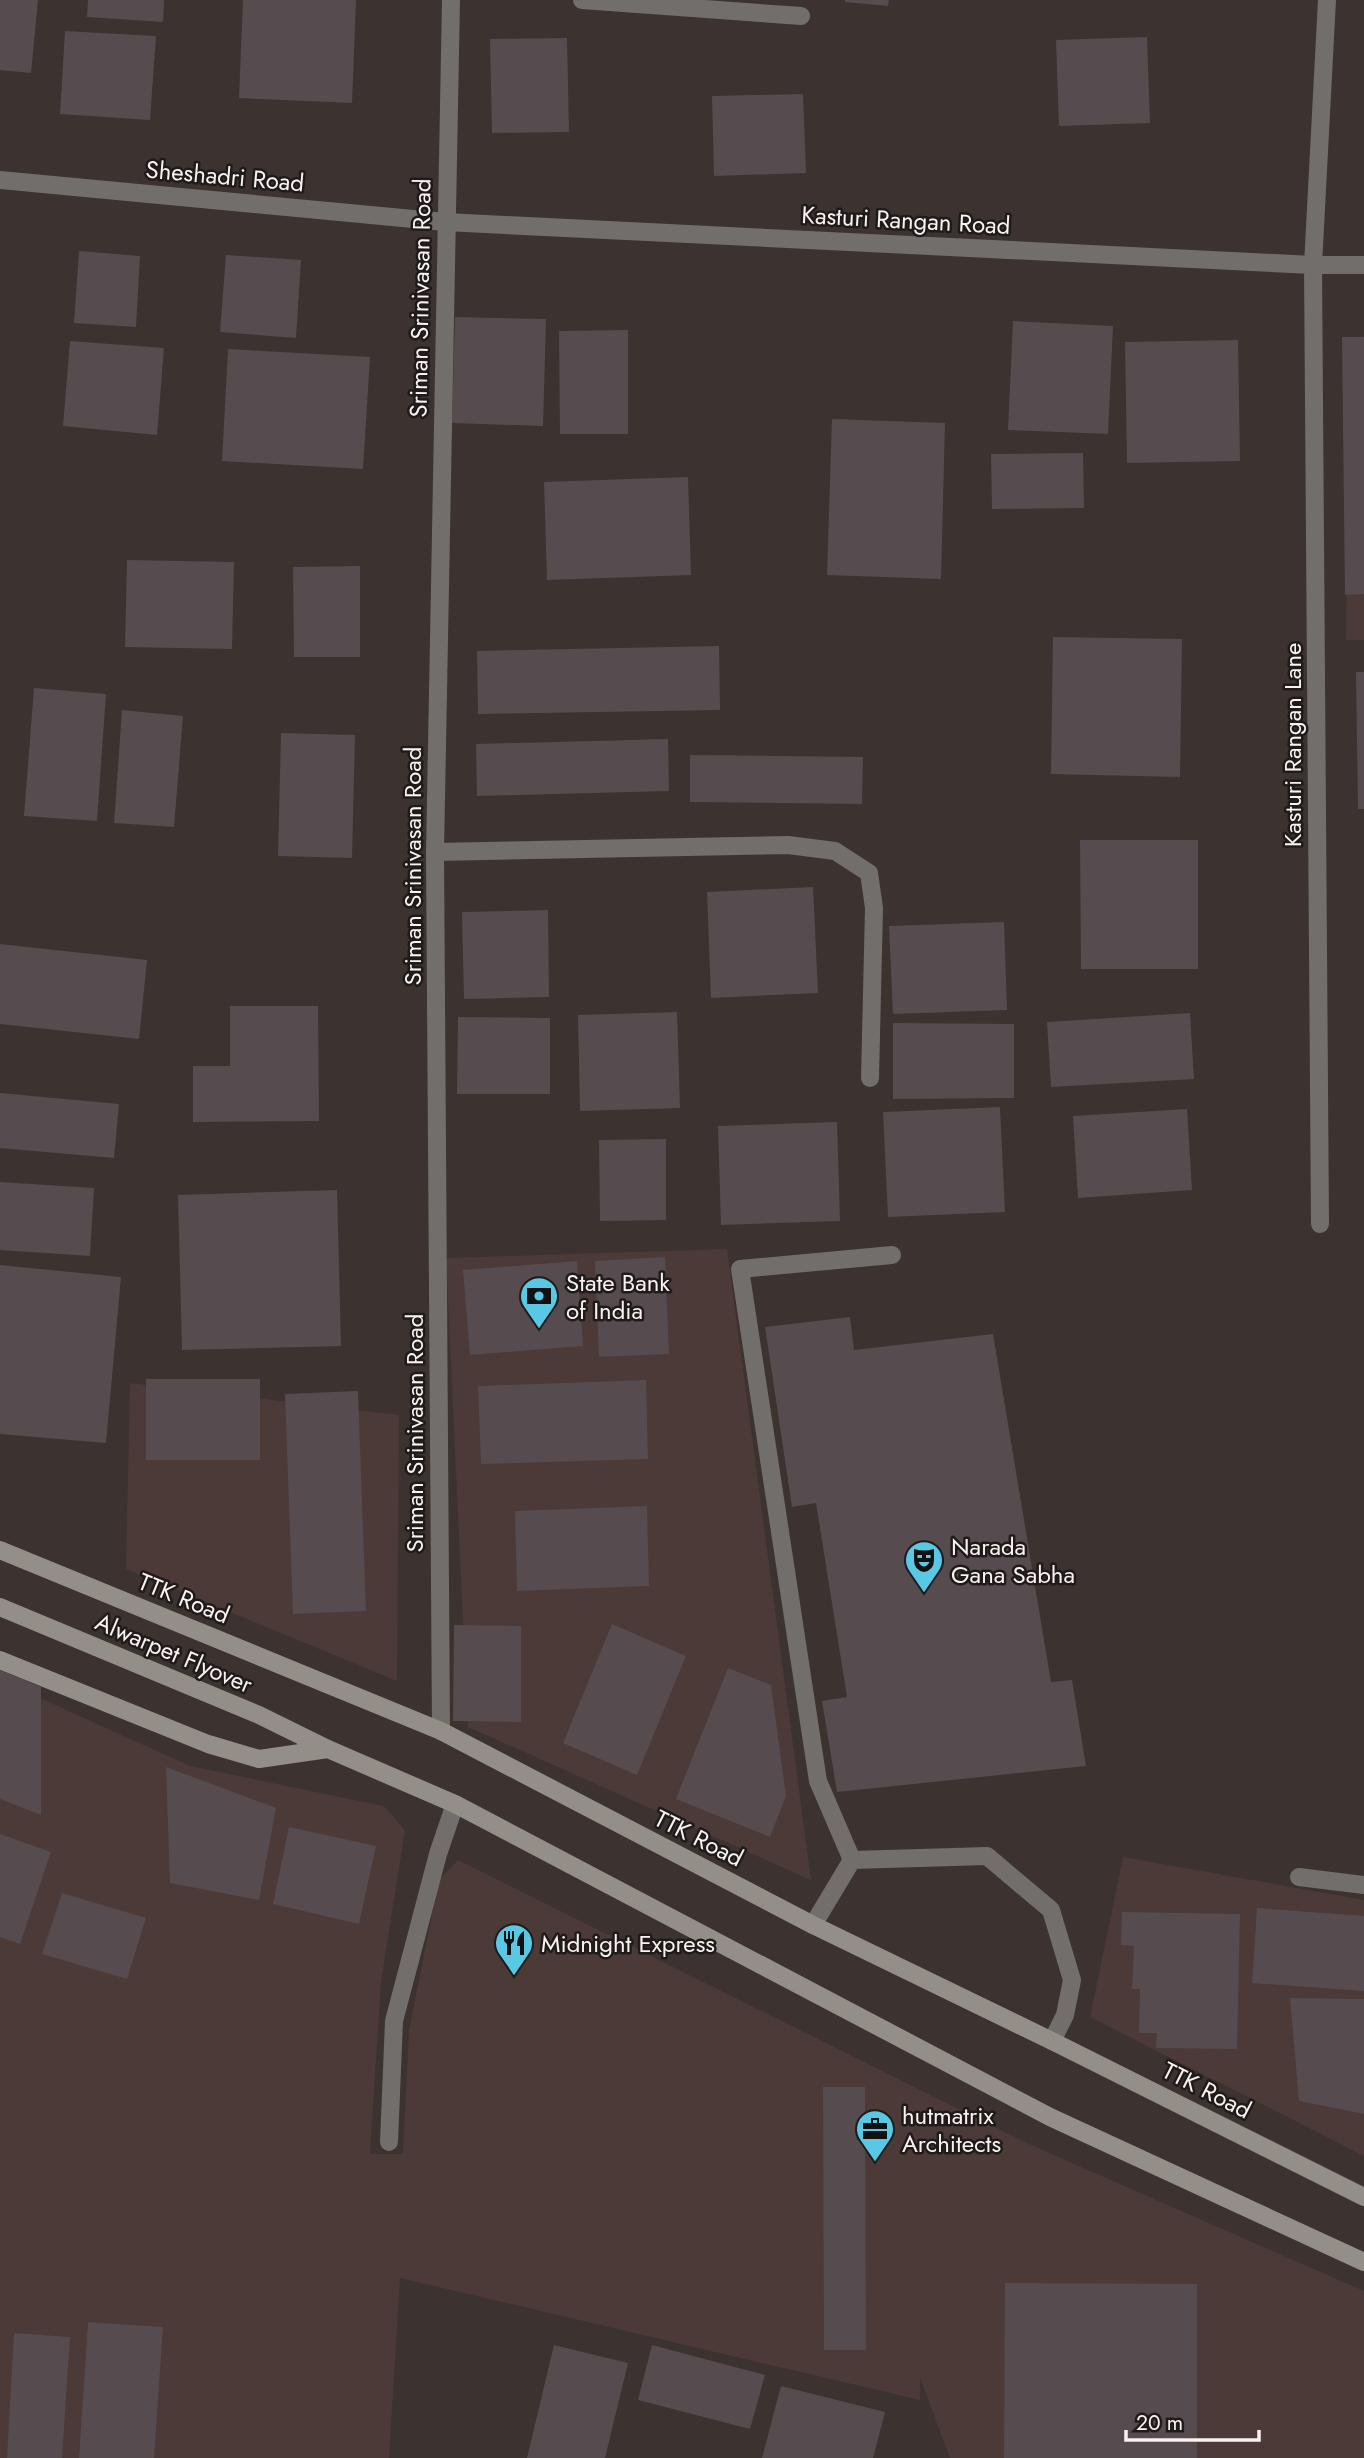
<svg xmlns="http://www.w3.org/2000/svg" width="1364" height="2458" font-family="Jost,sans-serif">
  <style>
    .built { fill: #4b3a37 }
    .building { fill: #564b4f }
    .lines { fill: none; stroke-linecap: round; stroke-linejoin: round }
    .service { stroke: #726e6b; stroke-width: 18 }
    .minor { stroke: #726e6b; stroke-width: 18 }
    .tertiary { stroke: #726e6b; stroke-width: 18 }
    .secondary { stroke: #948e89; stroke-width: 18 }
    .labels { text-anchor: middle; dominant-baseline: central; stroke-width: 5; stroke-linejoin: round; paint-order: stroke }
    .street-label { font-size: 24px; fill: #f9f2f1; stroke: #1f1b1a }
    .poi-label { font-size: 24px; fill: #f9f2f1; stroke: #1f1b1a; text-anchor: start }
  </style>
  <rect width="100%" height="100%" fill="#3c3230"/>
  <g class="built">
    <polygon points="1364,336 1364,640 1346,640 1349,349"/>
    <polygon points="727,1249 811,1880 468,1727 446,1258"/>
    <polygon points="130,1383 399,1415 397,1681 126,1569"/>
    <polygon points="0,1680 190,1766 384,1806 405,1830 381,1982 370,2154 403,2154 409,2030 439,1880 458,1860 1029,2144 1364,2291 1364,2458 950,2458 920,2378 920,2400 400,2278 389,2458 0,2458"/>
    <polygon points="1123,1857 1364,1900 1364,2156 1090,2017"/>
  </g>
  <g class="building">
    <polygon points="0,0 38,0 31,73 0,70"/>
    <polygon points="88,0 164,0 163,22 87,17"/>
    <polygon points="243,0 356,0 352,103 239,98"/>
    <polygon points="845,0 889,0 888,6 845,2"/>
    <polygon points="65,31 156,36 150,120 60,114"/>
    <polygon points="1147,37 1150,123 1059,126 1056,40"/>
    <polygon points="567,38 569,132 492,133 490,39"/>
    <polygon points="803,94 806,173 714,176 712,96"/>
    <polygon points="79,251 140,256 136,327 74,323"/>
    <polygon points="226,255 301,260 296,338 220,332"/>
    <polygon points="455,317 546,319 543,426 452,423"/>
    <polygon points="1013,321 1113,326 1108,434 1008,430"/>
    <polygon points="628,330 628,434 560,434 559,331"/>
    <polygon points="1342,337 1364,337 1364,594 1345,595"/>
    <polygon points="1238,340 1240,461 1127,463 1125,342"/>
    <polygon points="70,341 164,348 157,435 63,426"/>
    <polygon points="228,349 370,357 363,469 222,461"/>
    <polygon points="832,419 945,423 941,579 827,575"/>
    <polygon points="1083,453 1084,508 992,509 991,454"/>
    <polygon points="688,477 691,575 547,580 544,482"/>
    <polygon points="127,560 234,562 232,649 125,647"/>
    <polygon points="360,566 360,657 294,657 293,567"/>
    <polygon points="1053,637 1182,639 1180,777 1051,774"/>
    <polygon points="719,646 720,710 478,714 477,651"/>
    <polygon points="1356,672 1364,672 1364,809 1358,809"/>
    <polygon points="34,688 106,694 97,821 24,816"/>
    <polygon points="122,710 183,716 174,827 114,823"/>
    <polygon points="281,733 355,735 352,858 278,856"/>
    <polygon points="668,739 669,791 477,796 476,744"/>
    <polygon points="690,755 863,757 862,804 690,802"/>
    <polygon points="1080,840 1198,840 1198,969 1081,969"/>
    <polygon points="813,887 818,993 711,998 707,892"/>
    <polygon points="548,910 549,997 464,999 462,912"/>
    <polygon points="1004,922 1007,1010 893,1014 889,926"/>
    <polygon points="0,944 147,960 139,1039 0,1024"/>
    <polygon points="230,1006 318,1006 319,1121 193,1122 193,1066 230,1066"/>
    <polygon points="677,1012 680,1108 580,1111 578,1015"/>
    <polygon points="1190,1013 1194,1079 1051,1087 1047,1022"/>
    <polygon points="458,1017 550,1018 550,1094 457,1094"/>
    <polygon points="893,1023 1014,1024 1014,1098 893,1099"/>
    <polygon points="0,1093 119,1104 114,1158 0,1148"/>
    <polygon points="1000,1107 1005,1212 888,1217 883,1112"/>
    <polygon points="1187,1109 1192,1190 1078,1198 1073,1116"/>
    <polygon points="837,1122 840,1221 721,1225 718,1126"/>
    <polygon points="666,1139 666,1220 600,1221 599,1140"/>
    <polygon points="0,1182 94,1188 90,1256 0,1250"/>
    <polygon points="337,1190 341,1346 182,1350 178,1195"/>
    <polygon points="665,1257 669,1354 599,1357 595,1261"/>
    <polygon points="577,1261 583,1346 470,1355 463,1270"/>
    <polygon points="0,1265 121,1277 106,1443 0,1434"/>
    <polygon points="850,1317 854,1350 993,1334 1051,1682 1072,1680 1086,1766 837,1792 822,1701 847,1697 816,1503 792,1507 765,1327"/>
    <rect x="146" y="1379" width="114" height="81"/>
    <polygon points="646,1380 648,1459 481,1464 478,1386"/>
    <polygon points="358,1391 366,1611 293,1614 285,1394"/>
    <polygon points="647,1506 649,1586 517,1591 515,1511"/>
    <polygon points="612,1624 686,1656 637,1775 563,1743"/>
    <polygon points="454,1625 521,1626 521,1722 453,1721"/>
    <polygon points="728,1668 771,1685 786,1796 770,1837 676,1799"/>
    <polygon points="0,1670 41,1687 41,1815 0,1799"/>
    <polygon points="166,1767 276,1808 259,1900 170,1883"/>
    <polygon points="289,1827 376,1846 359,1924 273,1904"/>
    <polygon points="0,1834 51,1852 20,1944 0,1937"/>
    <polygon points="62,1893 146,1918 127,1979 42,1954"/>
    <polygon points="1257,1908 1364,1916 1364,1991 1252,1983"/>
    <polygon points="1122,1912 1240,1914 1237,2049 1156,2048 1157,2033 1139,2033 1140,1989 1132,1989 1134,1946 1121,1945"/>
    <polygon points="1290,1998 1364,1999 1364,2114 1299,2101"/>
    <polygon points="823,2087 865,2087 866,2350 824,2350"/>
    <polygon points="1005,2283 1197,2284 1197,2458 1004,2458"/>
    <polygon points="88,2322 163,2327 154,2458 79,2458"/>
    <polygon points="14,2333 70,2337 62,2458 7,2458"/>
    <polygon points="554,2345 628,2363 605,2458 527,2458"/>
    <polygon points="652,2345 765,2375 750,2429 638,2400"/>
    <polygon points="781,2386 885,2412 873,2458 762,2458"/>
  </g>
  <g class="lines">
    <g class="service">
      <polyline points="582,0 801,16"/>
      <polyline points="852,1860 818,1781 740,1269 892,1255"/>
      <polyline points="813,1925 852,1860 987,1856 1051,1910 1072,1980 1065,2015 1052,2041"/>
    </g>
    <g class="minor">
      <polyline points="435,852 788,845 835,851 869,873 874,908 870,1078"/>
      <polyline points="1320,1224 1313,265 1327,0"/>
      <polyline points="441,1731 435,852 451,0"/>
      <polyline points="1299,1877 1364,1885"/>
      <polyline points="389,2142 394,2021 438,1854 455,1804"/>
    </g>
    <polyline class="tertiary" points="0,180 445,222 1313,265 1364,265"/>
    <g class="secondary">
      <polyline points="0,1550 441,1731 813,1925 1052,2041 1364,2197"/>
      <polyline points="0,1607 259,1715 328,1749 455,1804 1050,2117 1364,2262"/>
      <polyline points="0,1660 208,1744 259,1759 328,1749"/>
    </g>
  </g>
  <defs>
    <symbol id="bank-pin" viewBox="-11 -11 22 30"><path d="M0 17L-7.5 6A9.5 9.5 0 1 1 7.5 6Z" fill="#58c8e4" stroke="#1f1b1a"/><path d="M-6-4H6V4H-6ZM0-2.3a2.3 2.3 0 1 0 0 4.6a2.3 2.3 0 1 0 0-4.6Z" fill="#111"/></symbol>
    <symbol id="theatre-pin" viewBox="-11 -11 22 30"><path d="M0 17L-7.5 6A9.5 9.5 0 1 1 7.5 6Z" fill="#58c8e4" stroke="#1f1b1a"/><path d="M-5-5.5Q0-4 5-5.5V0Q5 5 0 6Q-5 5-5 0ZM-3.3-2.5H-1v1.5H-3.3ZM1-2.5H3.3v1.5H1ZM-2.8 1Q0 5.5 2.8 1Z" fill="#111"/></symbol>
    <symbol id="restaurant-pin" viewBox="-11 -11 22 30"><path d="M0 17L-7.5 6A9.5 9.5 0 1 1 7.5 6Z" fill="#58c8e4" stroke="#1f1b1a"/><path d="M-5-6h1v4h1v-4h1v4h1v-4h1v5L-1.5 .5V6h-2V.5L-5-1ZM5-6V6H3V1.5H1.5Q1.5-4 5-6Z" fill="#111"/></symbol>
    <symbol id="office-pin" viewBox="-11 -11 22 30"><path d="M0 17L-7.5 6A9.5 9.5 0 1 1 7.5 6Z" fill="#58c8e4" stroke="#1f1b1a"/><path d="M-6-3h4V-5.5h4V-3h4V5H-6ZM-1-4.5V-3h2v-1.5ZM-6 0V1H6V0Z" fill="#111"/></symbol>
  </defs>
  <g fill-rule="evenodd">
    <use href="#bank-pin" x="517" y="1274" width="44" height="60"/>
    <use href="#theatre-pin" x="902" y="1538" width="44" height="60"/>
    <use href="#restaurant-pin" x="492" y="1921" width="44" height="60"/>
    <use href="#office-pin" x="853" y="2107" width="44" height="60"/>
  </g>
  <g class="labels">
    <g class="street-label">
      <text transform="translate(225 176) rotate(5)">Sheshadri Road</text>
      <text transform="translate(906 220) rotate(3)">Kasturi Rangan Road</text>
      <text transform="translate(420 298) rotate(-89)">Sriman Srinivasan Road</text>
      <text transform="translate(1292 745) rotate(-90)">Kasturi Rangan Lane</text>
      <text transform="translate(412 866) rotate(-90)">Sriman Srinivasan Road</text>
      <text transform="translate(414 1433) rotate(-90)">Sriman Srinivasan Road</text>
      <text transform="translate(184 1598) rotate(22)">TTK Road</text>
      <text transform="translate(174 1653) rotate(23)">Alwarpet Flyover</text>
      <text transform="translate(699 1838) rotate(27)">TTK Road</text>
      <text transform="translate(1207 2090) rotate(27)">TTK Road</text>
    </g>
    <g class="poi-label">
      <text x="566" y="1282">State Bank<tspan x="566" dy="28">of India</tspan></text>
      <text x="951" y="1546">Narada<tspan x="951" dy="28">Gana Sabha</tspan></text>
      <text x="541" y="1943">Midnight Express</text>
      <text x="902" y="2115">hutmatrix<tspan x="902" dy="28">Architects</tspan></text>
    </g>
  </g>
  <path d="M1126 2430v10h133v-10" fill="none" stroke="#f9f2f1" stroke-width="3.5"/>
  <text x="1136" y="2430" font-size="21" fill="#f9f2f1" stroke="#1f1b1a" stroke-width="5" paint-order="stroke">20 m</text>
</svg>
